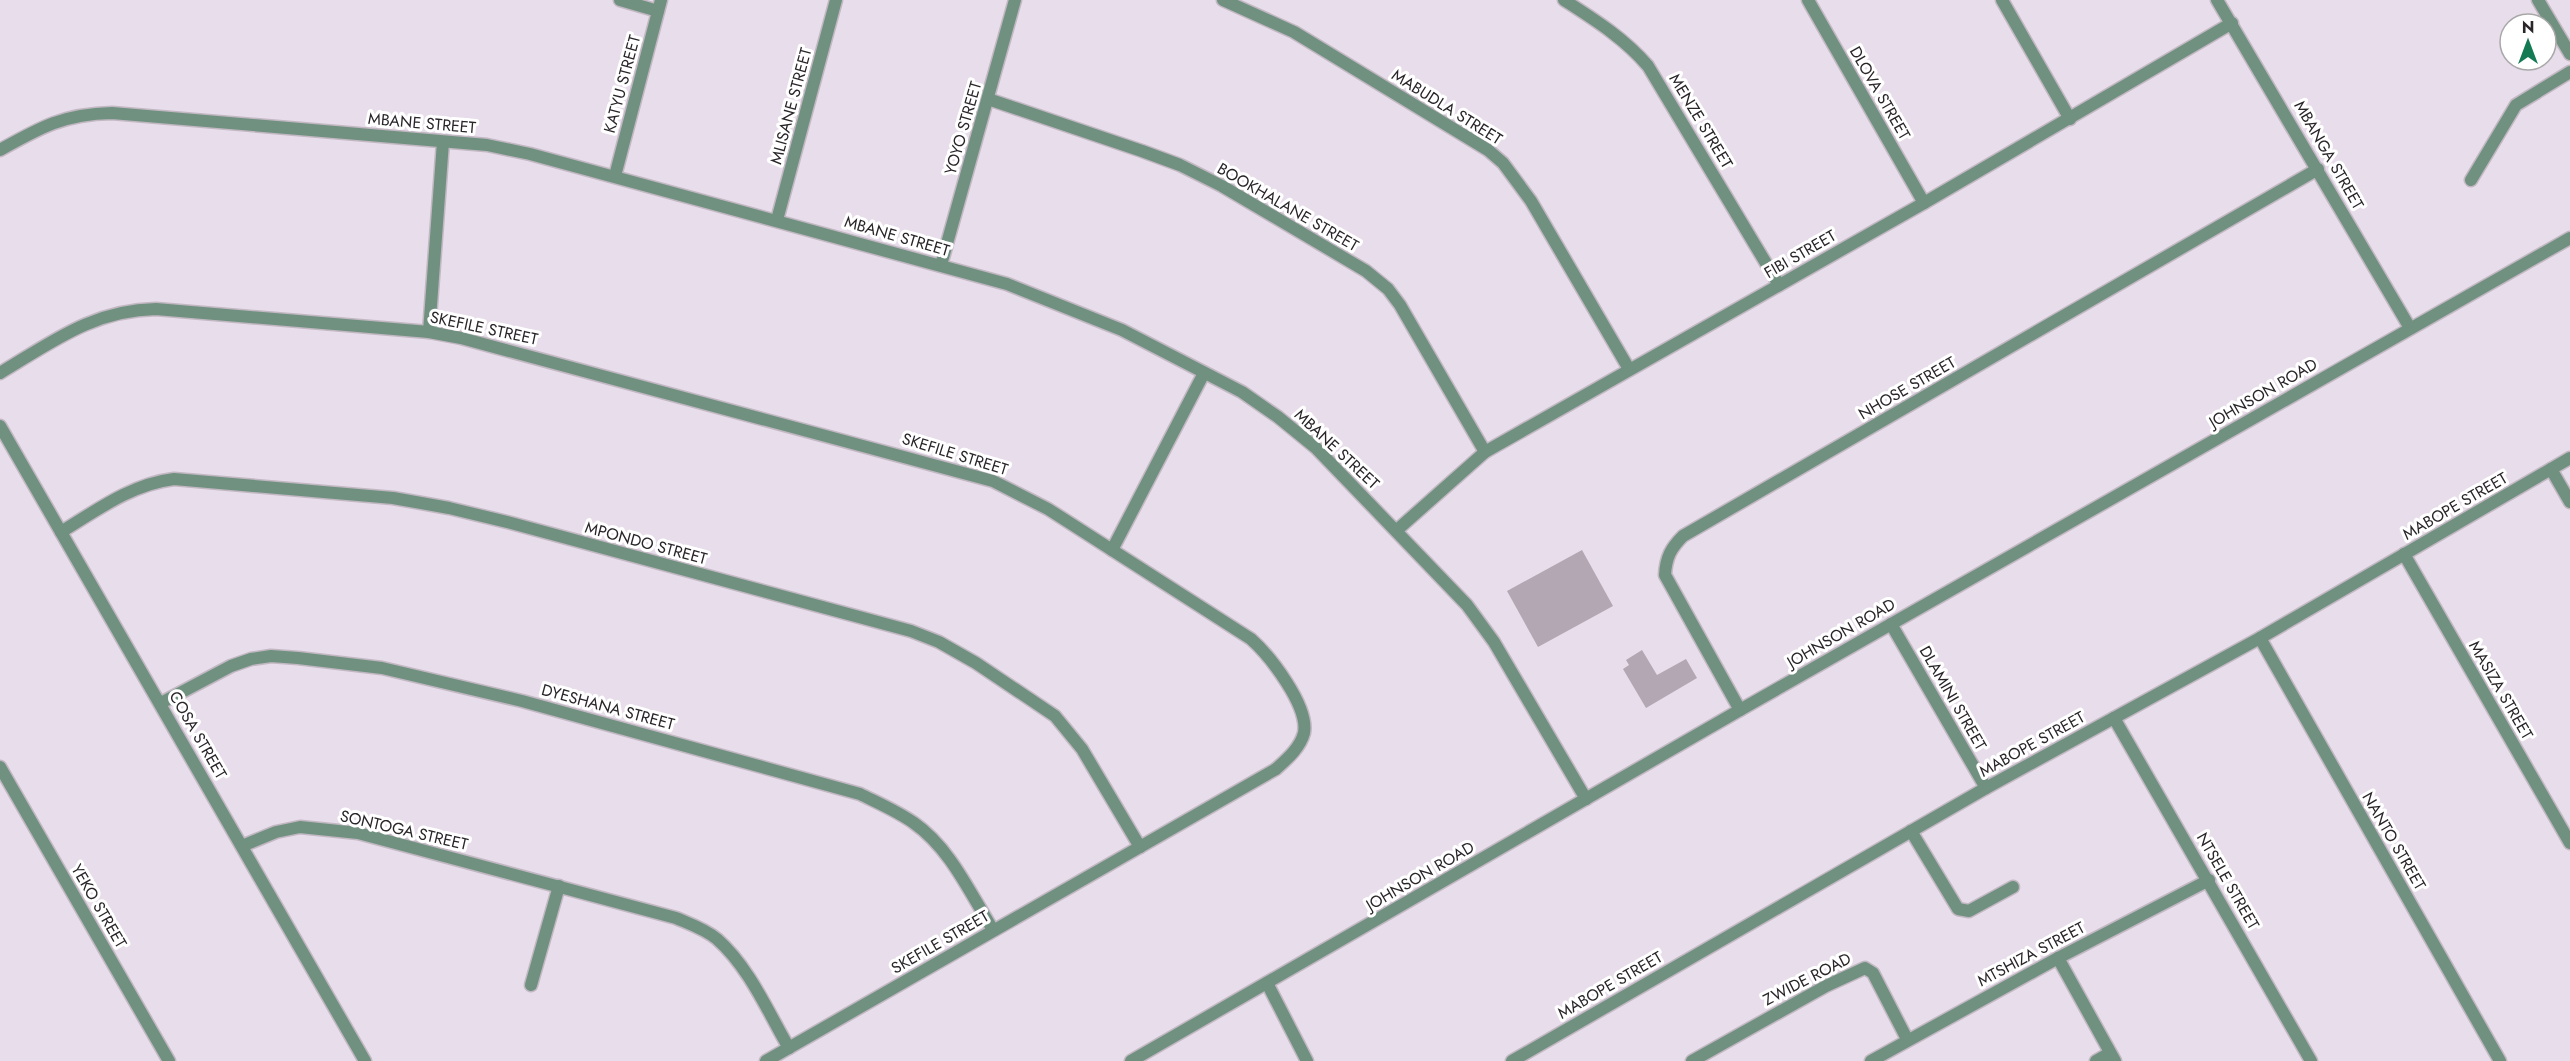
<svg xmlns="http://www.w3.org/2000/svg" width="2570" height="1061" font-family="Jost,sans-serif">
  <style>
    .building { fill: #b2a7b3 }
    .lines { fill: none; stroke-linecap: round; stroke-linejoin: round }
    .service-casing { stroke: #c2b8c3; stroke-width: 15 }
    .minor-casing { stroke: #c2b8c3; stroke-width: 15 }
    .service { stroke: #719180; stroke-width: 12 }
    .minor { stroke: #719180; stroke-width: 12 }
    .labels { text-anchor: middle; dominant-baseline: central; stroke-width: 6; stroke-linejoin: round; paint-order: stroke }
    .street-label { font-size: 16px; fill: #292529; stroke: #fff }
  </style>
  <rect width="100%" height="100%" fill="#e8ddea"/>
  <g class="building">
    <polygon points="1582,550 1613,606 1538,647 1507,591"/>
    <polygon points="1642,650 1657,675 1686,659 1697,678 1646,708 1623,669 1629,665 1626,660"/>
  </g>
  <g class="lines">
    <defs>
      <g id="service">
        <polyline points="2471,180 2516,105 2570,72"/>
        <polyline points="1911,831 1958,909 1969,911 2013,887"/>
      </g>
      <g id="minor">
        <polyline points="620,0 658,11"/>
        <polyline points="1223,0 1294,32 1488,150 1503,163 1531,201 1629,369"/>
        <path d="M1564,0c31,20 60,38 84,66l131,219"/>
        <polyline points="1808,0 1924,203"/>
        <polyline points="2002,0 2070,119"/>
        <polyline points="2217,0 2410,328"/>
        <polyline points="2538,0 2570,54"/>
        <polyline points="988,99 1142,151 1180,165 1222,186 1366,271 1388,289 1400,305 1485,452"/>
        <path d="M0,150c41,-23 64,-36 112,-37l375,32 43,9 477,130 115,46 120,62 36,25 38,31 151,157 27,37 92,157"/>
        <polyline points="615,176 661,0"/>
        <polyline points="777,220 836,0"/>
        <polyline points="941,265 1015,0"/>
        <polyline points="429,332 443,142"/>
        <path d="M0,373c52,-31 93,-63 156,-64l273,23 32,6 532,143 55,28 203,130c19,17 58,67 53,94 -4,15 -17,26 -28,36l-510,292"/>
        <polyline points="0,426 365,1061"/>
        <polyline points="2551,469 2570,502"/>
        <polyline points="1397,530 1485,452 1924,203 2232,23"/>
        <path d="M61,532c36,-22 71,-48 113,-53l219,19 56,10 62,15 400,108 28,11 37,21 79,53 27,33 58,98"/>
        <polyline points="1112,550 1204,373"/>
        <polyline points="2404,554 2570,843"/>
        <polyline points="1891,624 1986,788"/>
        <polyline points="2260,638 2500,1061"/>
        <path d="M161,703l70,-37 20,-7 20,-3 27,2 84,10 140,33 338,93c18,9 37,17 54,29 36,25 56,70 79,107"/>
        <path d="M1740,710l-75,-135c1,-18 6,-27 18,-39l635,-367"/>
        <polyline points="2114,718 2311,1061"/>
        <polyline points="0,767 169,1061"/>
        <path d="M242,846l34,-14 24,-5 58,6 318,85c14,6 29,11 41,21 32,28 51,73 72,109"/>
        <polyline points="2058,958 2115,1061"/>
        <polyline points="1267,983 1307,1061"/>
        <polyline points="531,985 559,886"/>
        <polyline points="1131,1061 1740,710 2570,238"/>
        <polyline points="1512,1061 1986,788 2260,638 2570,458"/>
        <polyline points="1692,1061 1826,986 1865,968 1873,973 1907,1039"/>
        <polyline points="1871,1061 2058,958 2209,880"/>
        <polyline points="2096,1061 2110,1053"/>
      </g>
    </defs>
    <use href="#service" class="service-casing"/>
    <use href="#minor" class="minor-casing"/>
    <use href="#service" class="service"/>
    <use href="#minor" class="minor"/>
  </g>
  <g class="labels">
    <g class="street-label">
      <text transform="translate(622 84) rotate(-75)">KATYU STREET</text>
      <text transform="translate(1880 93) rotate(60)">DLOVA STREET</text>
      <text transform="translate(791 106) rotate(-75)">MLISANE STREET</text>
      <text transform="translate(1447 107) rotate(32)">MABUDLA STREET</text>
      <text transform="translate(1701 121) rotate(59)">MENZE STREET</text>
      <text transform="translate(422 123) rotate(5)">MBANE STREET</text>
      <text transform="translate(963 128) rotate(-74)">YOYO STREET</text>
      <text transform="translate(2329 155) rotate(60)">MBANGA STREET</text>
      <text transform="translate(1288 207) rotate(30)">BOOKHALANE STREET</text>
      <text transform="translate(897 236) rotate(16)">MBANE STREET</text>
      <text transform="translate(1800 254) rotate(-30)">FIBI STREET</text>
      <text transform="translate(484 328) rotate(12)">SKEFILE STREET</text>
      <text transform="translate(1907 388) rotate(-30)">NHOSE STREET</text>
      <text transform="translate(2263 393) rotate(-30)">JOHNSON ROAD</text>
      <text transform="translate(1337 449) rotate(43)">MBANE STREET</text>
      <text transform="translate(955 454) rotate(17)">SKEFILE STREET</text>
      <text transform="translate(2455 506) rotate(-30)">MABOPE STREET</text>
      <text transform="translate(646 543) rotate(15)">MPONDO STREET</text>
      <text transform="translate(1841 633) rotate(-30)">JOHNSON ROAD</text>
      <text transform="translate(2501 690) rotate(60)">MASIZA STREET</text>
      <text transform="translate(1953 698) rotate(60)">DLAMINI STREET</text>
      <text transform="translate(608 707) rotate(15)">DYESHANA STREET</text>
      <text transform="translate(198 735) rotate(60)">COSA STREET</text>
      <text transform="translate(2032 744) rotate(-29)">MABOPE STREET</text>
      <text transform="translate(404 830) rotate(13)">SONTOGA STREET</text>
      <text transform="translate(2394 841) rotate(60)">NANTO STREET</text>
      <text transform="translate(1420 876) rotate(-30)">JOHNSON ROAD</text>
      <text transform="translate(2228 881) rotate(60)">NTSELE STREET</text>
      <text transform="translate(99 906) rotate(60)">YEKO STREET</text>
      <text transform="translate(940 942) rotate(-30)">SKEFILE STREET</text>
      <text transform="translate(2031 954) rotate(-28)">MTSHIZA STREET</text>
      <text transform="translate(1807 979) rotate(-27)">ZWIDE ROAD</text>
      <text transform="translate(1610 985) rotate(-30)">MABOPE STREET</text>
    </g>
  </g>
  <g transform="translate(2528 42)"><circle r="28" fill="#ffffff" stroke="#a9a8a9" stroke-width="1.5"/>
  <path d="M0-4.5L10 22L0 15L-10 22Z" fill="#147a53"/>
  <text y="-9" font-size="16" font-weight="bold" text-anchor="middle" fill="#292529">N</text>
  </g>
</svg>
